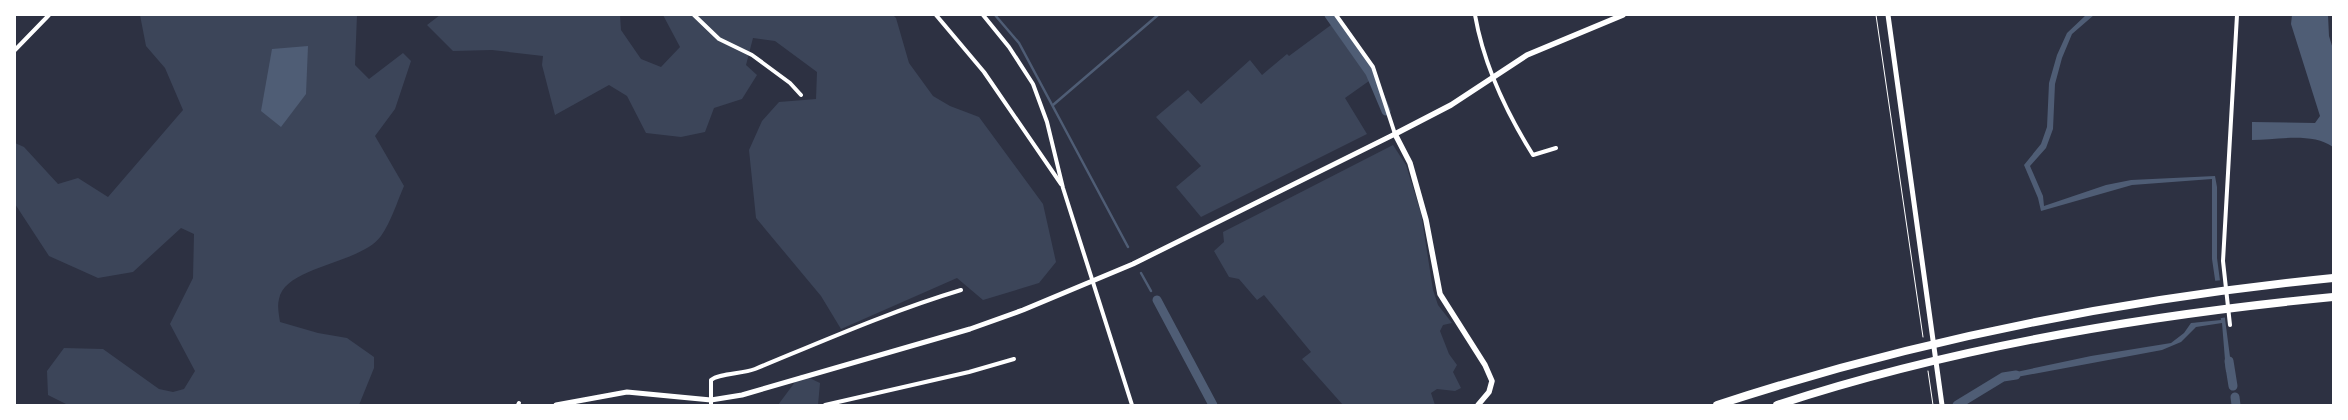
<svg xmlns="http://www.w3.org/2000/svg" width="2348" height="420" font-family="Signika,sans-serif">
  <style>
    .green { fill: #3c4559 }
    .water { fill: #4f5d75 }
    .pier { fill: #2d3142 }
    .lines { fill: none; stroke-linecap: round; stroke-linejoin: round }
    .stream { stroke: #4f5d75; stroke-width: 2.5 }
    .canal { stroke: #4f5d75; stroke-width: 9 }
    .path { stroke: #fff; stroke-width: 1 }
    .minor { stroke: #fff; stroke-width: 4 }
    .tertiary { stroke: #fff; stroke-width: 5 }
    .secondary { stroke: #fff; stroke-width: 5.5 }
    .motorway { stroke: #fff; stroke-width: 8 }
  </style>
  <rect width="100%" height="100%" fill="#2d3142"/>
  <g class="green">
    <path d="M140,15h217l-2,50 14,14 34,-26 8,8 -16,48 -20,27 29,50c-7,16 -13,36 -23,50 -20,28 -96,30 -102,63 -2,7 0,16 1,23l38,11 29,5 27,19v11l-15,37h-291l-20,-10 -1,-24 17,-23 39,1 56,40 14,3 11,-3 11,-18 -25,-47 23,-46 1,-44 -13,-6 -48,44 -35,6 -49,-22 -34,-52v-61l9,4 34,37 20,-6 30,19 75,-87 -18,-42 -19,-22z"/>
    <polygon points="440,15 620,15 621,30 641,59 661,67 680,47 663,15 893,15 896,18 909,63 933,96 950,106 979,117 1043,204 1056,262 1039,283 983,300 957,278 841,329 821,296 756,218 749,150 762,121 779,102 816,99 817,72 775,41 753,38 746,65 757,75 742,99 714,108 705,132 681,137 646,133 627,96 609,85 555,115 542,65 543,56 492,50 453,51 427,25"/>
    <polygon points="1331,25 1367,75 1369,81 1345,98 1367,134 1201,217 1176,187 1201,166 1156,117 1188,90 1201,104 1250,60 1262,75 1287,54 1289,56"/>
    <polygon points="1393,145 1406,165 1421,213 1433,290 1438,305 1452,323 1443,325 1440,331 1449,354 1457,365 1453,372 1461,388 1455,391 1437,389 1431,393 1435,405 1343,405 1302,359 1311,352 1264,295 1257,300 1239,279 1229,277 1214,251 1224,242 1223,232"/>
    <polygon points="801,374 820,383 818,405 778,405"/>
  </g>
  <g class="water">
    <polygon points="2086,15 2094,15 2072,34 2062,58 2055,84 2053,129 2046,148 2030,166 2043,196 2044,206 2106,185 2131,180 2215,176 2217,187 2217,258 2232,372 2226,372 2222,323 2196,327 2181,342 2162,350 2006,379 2002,375 2091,356 2171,343 2184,333 2191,323 2221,320 2212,259 2212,179 2132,185 2041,211 2038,198 2024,165 2041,144 2047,127 2049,83 2057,55 2067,33"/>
    <path d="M2292,15h36l1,21 4,13v98c-21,-15 -57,-7 -81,-7v-18l63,1 5,-7 -29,-92z"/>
    <polygon points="308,46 306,94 281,127 261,111 272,49"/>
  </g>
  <polygon class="pier" points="2223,280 2228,317 2189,323 2218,318 2213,281"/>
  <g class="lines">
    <g class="stream">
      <polyline points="995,15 1019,43 1128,247"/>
      <polyline points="1053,105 1158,15"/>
      <polyline points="1141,273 1151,291"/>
    </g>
    <g class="canal">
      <polyline points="1329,15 1370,73 1386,111"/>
      <polyline points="1157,300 1213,405"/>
      <polyline points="2229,361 2233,386"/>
      <polyline points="2235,397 2236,405"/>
      <polyline points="1957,405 2003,377 2016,375"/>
    </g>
    <g class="path">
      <polyline points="1876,15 1923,337"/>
      <polyline points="1928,371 1933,405"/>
    </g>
    <g class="minor">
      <polyline points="694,15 719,39 752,55 790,83 801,95"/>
      <polyline points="936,15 984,72 1061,184"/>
      <polyline points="983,15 1009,47 1033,84 1047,122 1063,188 1132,405"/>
      <polyline points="1336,15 1373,67 1395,134"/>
      <path d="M1475,15c9,51 31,97 58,140l23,-7"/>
      <polyline points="15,50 49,15"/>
      <polyline points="2230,325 2223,261 2237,15"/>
      <polyline points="518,405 519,403"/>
      <path d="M711,405v-25c8,-7 32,-6 44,-11 68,-28 136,-58 206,-79"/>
      <polyline points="825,405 969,372 1014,359"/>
    </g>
    <g class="tertiary">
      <polyline points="1888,15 1942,405"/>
      <polyline points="556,405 627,392 711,400 742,395 970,329 1023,310 1133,264 1395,134"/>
    </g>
    <polyline class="secondary" points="1478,405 1489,392 1492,381 1485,365 1440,294 1426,220 1410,163 1395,134 1451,105 1527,55 1623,15"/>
    <g class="motorway">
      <path d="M1717,405c201,-66 406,-106 616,-127"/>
      <path d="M1777,405c179,-59 369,-90 556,-108"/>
    </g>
  </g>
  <rect width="2348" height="420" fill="none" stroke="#ffffff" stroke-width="32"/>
</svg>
